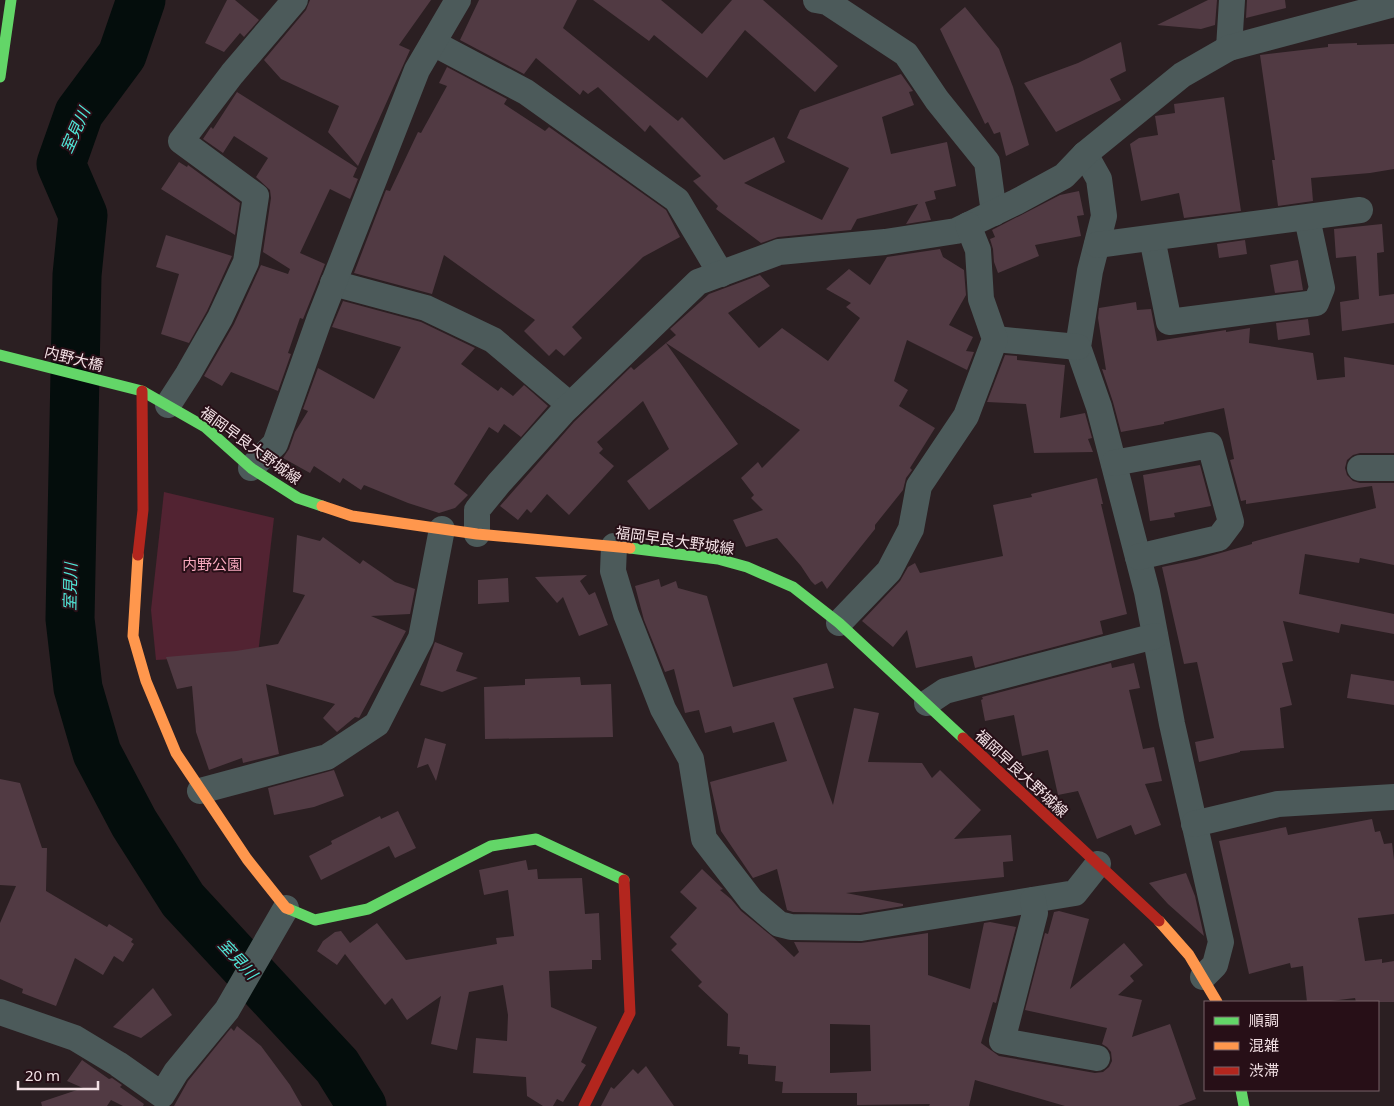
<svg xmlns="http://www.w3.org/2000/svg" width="1394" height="1106" font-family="'Noto Sans','Noto Sans JP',sans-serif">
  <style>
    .green { fill: #522332 }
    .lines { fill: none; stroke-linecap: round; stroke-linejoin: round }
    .river { stroke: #040d0c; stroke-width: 49 }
    .building { fill: #513a43; fill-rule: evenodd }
    .street { stroke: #4c5a5a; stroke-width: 26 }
    .fast { stroke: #63d668; stroke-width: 11 }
    .slow { stroke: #ff974d; stroke-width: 11 }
    .jam { stroke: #b3261e; stroke-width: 11 }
    .labels { text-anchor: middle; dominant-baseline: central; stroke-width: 4; stroke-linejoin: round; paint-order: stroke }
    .street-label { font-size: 15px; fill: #f3e1e5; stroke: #270f17 }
    .park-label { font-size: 15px; fill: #f9aabf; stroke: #270f17 }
    .water-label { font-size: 16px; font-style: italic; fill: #50e7d8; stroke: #270f17 }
  </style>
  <rect width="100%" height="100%" fill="#2b1f22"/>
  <polygon class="green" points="164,492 274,518 258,654 156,660 151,610"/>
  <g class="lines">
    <polyline class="river" points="141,0 122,55 79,113 61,164 83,215 77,275 70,619 78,688 97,753 134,823 183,900 337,1066 362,1106"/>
  </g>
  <g class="building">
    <polygon points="227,0 235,0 259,20 244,37 240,33 224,52 205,43"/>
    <polygon points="310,0 431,0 399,45 410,50 358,166 328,132 339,106 281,79 264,60 306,10"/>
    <polygon points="479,0 577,0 563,28 678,121 682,117 724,160 774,137 785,162 744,183 822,220 849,168 787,138 800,110 901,74 913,91 909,92 914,105 882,117 891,154 947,142 956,186 934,191 936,199 925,202 931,220 906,224 918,204 857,219 851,230 778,237 761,243 716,209 718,206 693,181 701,176 650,125 645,132 598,87 588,94 583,90 580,95 536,58 524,74 460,40"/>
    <polygon points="593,0 661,0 702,34 732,0 763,0 838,66 815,92 745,30 707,78 654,35 649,41"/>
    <polygon points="1208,0 1217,0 1215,25 1201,29 1157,25"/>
    <polygon points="1247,0 1285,0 1286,8 1246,18"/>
    <polygon points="965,7 999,49 1013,87 1029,145 1006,156 1000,132 994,134 988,122 985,124 940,29"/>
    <polygon points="1121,42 1126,71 1110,79 1121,100 1056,132 1024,83 1078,63"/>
    <polygon points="1357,43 1357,45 1394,44 1394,169 1370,173 1311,178 1313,201 1278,206 1272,160 1275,160 1260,55 1328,47 1328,44"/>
    <polygon points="447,67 507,99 504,104 545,131 549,127 666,210 680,237 643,257 572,327 582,338 564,356 556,349 549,356 524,331 535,320 444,255 432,294 354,273 386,190 390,191 418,132 421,133 447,86 439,83"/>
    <polygon points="237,92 357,168 353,177 358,179 350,199 330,189 300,253 325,264 303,319 300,318 288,353 291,354 278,391 231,372 222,386 204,376 234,324 261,265 288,274 290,269 263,252 271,198 270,190 256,177 268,158 234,136 223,153 203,139 211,127 213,129"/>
    <polygon points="1224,97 1241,211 1184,218 1179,193 1141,201 1130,144 1139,138 1158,135 1155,116 1175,113 1174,104"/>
    <polygon points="179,162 187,167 188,165 240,203 235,235 161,189"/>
    <polygon points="1079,191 1084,215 1077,216 1081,236 1035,245 1039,256 998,273 994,262 993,249 990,239 995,237 992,230 1060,195"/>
    <polygon points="1382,224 1384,252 1377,253 1379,296 1394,294 1394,323 1342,331 1340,302 1359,299 1356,256 1336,258 1334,229"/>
    <polygon points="166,235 232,256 207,311 189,343 161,334 179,274 156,267"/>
    <polygon points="1245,240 1247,254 1219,258 1217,244"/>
    <polygon points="940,249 943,257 964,270 966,295 949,325 973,337 966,351 974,352 967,370 907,340 894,381 908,390 899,406 935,428 910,468 912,470 906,478 903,490 875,525 875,529 827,589 822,581 815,585 811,581 801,566 777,538 746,547 733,520 763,510 751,498 754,495 741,478 758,462 762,468 800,430 666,343 676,335 670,329 709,294 760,275 770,286 728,313 759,348 782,328 828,361 860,318 846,307 851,303 826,289 849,269 870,285 887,257"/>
    <polygon points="1298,260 1303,290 1275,293 1270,265"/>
    <polygon points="343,301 421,322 475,348 461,364 498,391 501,387 513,396 524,385 548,406 521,437 504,424 498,433 489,427 454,484 468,495 455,508 439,513 436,512 408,503 364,485 361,490 343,478 340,483 314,466 310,473 283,458 289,449 295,432 308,411 303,409 318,368 374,399 401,347 332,327"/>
    <polygon points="1136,302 1137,310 1151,309 1157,341 1226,330 1226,332 1250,328 1249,343 1313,353 1317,380 1345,377 1344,357 1394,365 1394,453 1360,453 1353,455 1347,460 1345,468 1347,475 1353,481 1360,483 1394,483 1394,565 1360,558 1359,563 1305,554 1299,594 1394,614 1394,634 1341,624 1339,633 1283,621 1293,661 1282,663 1292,705 1280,708 1284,748 1240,751 1240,752 1199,762 1195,742 1214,738 1197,662 1184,664 1162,567 1196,560 1252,544 1252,542 1376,508 1372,486 1246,504 1246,500 1241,501 1230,460 1234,459 1224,408 1164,422 1164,424 1121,432 1113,402 1102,369 1106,370 1098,318 1099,308"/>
    <polygon points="1308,319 1310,335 1278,340 1276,323"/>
    <polygon points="666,343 738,444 649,510 627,481 669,449 643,401 597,442 603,449 599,453 614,466 569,515 547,494 531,513 527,509 518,520 500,506 574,422 631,367 634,370"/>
    <polygon points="1005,355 1017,356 1017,360 1065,365 1060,418 1085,413 1092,438 1088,439 1093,452 1034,453 1026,404 987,402"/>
    <polygon points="1200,465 1211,506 1174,513 1175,517 1150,521 1143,475"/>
    <polygon points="1097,478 1103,504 1101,504 1127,614 1100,621 1103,634 975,668 972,656 916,668 907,630 893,647 862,621 900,581 908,567 915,563 920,573 1003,556 993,505 1032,497 1031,494"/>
    <polygon points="297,535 320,541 323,537 360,564 363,560 395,582 415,589 410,614 371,616 406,631 359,718 355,717 337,732 323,718 335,704 266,684 279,754 243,763 242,758 209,770 196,732 192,686 177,689 166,657 236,651 278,644 305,595 293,592"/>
    <polygon points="587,575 580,581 589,595 595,592 608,625 579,636 563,597 557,603 535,577"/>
    <polygon points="508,578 509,602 478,604 478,580"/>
    <polygon points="659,579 661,587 676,581 678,588 707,596 733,687 827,663 834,688 793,698 833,805 854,708 879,713 868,762 922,763 932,778 940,770 981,810 954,839 1011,835 1013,861 1003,862 1004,877 846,893 903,904 903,906 860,913 793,912 787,910 777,869 753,878 721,831 710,782 787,761 774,722 733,733 731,726 705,733 699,710 685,713 674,669 665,672 644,620 635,586"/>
    <polygon points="435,642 463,653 456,671 478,678 442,692 420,685"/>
    <polygon points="1111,663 1112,668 1134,663 1140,688 1129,690 1143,749 1154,747 1162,781 1145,784 1161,825 1135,835 1131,825 1097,839 1078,791 1058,795 1048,750 1022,756 1014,715 985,721 981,700 983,699 982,697"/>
    <polygon points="1351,674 1394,681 1394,705 1347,698"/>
    <polygon points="580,677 581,685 611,684 613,737 485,739 484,687 525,685 525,679"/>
    <polygon points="425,738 446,744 436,781 428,764 417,768"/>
    <polygon points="334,770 344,796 314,807 274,815 268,788"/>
    <polygon points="0,779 20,783 42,848 47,848 46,891 107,927 109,924 133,939 131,942 134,944 123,962 114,956 103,975 75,958 56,1006 22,993 23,989 0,979 0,923 16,886 0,885"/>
    <polygon points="398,811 416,848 395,858 389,846 321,880 309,856 332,844 331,841 380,816 381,819"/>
    <polygon points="1372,819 1375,832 1380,831 1384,844 1392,843 1394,860 1394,914 1358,918 1365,961 1382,959 1382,963 1394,961 1394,1002 1356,1002 1355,998 1323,1002 1307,1002 1303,966 1291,968 1290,963 1249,974 1219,841 1286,827 1288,835"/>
    <polygon points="526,860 528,870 537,869 538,879 582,878 585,914 599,913 601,960 592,960 592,969 549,971 551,1007 597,1027 581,1062 586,1065 563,1102 557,1099 553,1106 543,1106 527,1096 526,1077 473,1073 476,1038 507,1041 508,1015 503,985 469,992 457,1050 431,1044 441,996 407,1020 392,998 385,1005 345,954 337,965 317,951 323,941 335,932 341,931 350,943 377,923 406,960 497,944 496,938 514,936 508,890 484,895 479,870"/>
    <path d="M702,869l21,20 -3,1 11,9 10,12 33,27 20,19 5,-5 -5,-10 67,1 67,-10v42l42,14 14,-66 6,-1 26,5 -20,76 -3,-1 -12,41 18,13 96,17 8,-1 6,-5 3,-6 -1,-9 -4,-5 -5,-3 5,-16 -82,-18 20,-77 3,1 6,-22 5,-1 30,8 -19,70 54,-46 19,22 -13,11 4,5 -16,14 24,5 -10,37 38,-13 26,75 -18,7h-113l-90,-26 -6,26h-40l1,-2 -73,1v-12h-75l1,-11 -8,-1 1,-15 -28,-2v-9l-9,-1 1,-7 -13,-1 1,-32 -30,-28 4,-4 -31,-32 6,-6 -7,-7 27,-29 -17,-16zM830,1024l40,1 1,46 -41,2z"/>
    <polygon points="1186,873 1195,896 1204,936 1168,904 1149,883"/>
    <polygon points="153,988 172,1015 141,1038 113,1027"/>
    <polygon points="237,1026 261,1046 290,1085 302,1106 174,1106 188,1081 231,1028 234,1031"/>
    <polygon points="82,1060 109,1079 112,1078 122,1085 120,1087 144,1104 143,1106 123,1106 111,1100 107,1106 42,1106 41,1102 83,1088 67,1081"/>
    <polygon points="646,1066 674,1106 601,1106 611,1087 614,1089 633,1069 638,1074"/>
  </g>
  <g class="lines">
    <g class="street">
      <polyline points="816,0 827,2 906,54 937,100 987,162 994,213"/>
      <polyline points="433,43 526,92 677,200 721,274"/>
      <polyline points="1229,48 1232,0"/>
      <polyline points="1085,154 1099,179 1104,216 1090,271 1078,347 1099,407 1147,592 1172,724 1221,942 1215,965 1203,977"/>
      <polyline points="1152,238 1169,322 1316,303 1322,288 1307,218"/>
      <polyline points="1097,245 1360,210"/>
      <polyline points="333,283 426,308 493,340 570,405"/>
      <polyline points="995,339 1078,347"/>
      <polyline points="168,405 188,374 220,318 246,262 256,196 181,141 232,74 295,0"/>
      <polyline points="1114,463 1210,445 1231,522 1219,538 1138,557"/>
      <polyline points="251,468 275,444 319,320 417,70 458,0"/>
      <polyline points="1360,468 1394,468"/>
      <polyline points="477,534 477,510 499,483 563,412 698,282 779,252 885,242 956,231 1016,202 1064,176 1085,154 1182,75 1229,48 1394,4"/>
      <polyline points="614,546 613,571 626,614 663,709 691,759 704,839 751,900 779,924 791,927 861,928 1075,893 1098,864"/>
      <polyline points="839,623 889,571 911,529 919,486 966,416 995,339 981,299 978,250 968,225"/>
      <polyline points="927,703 945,691 1155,636"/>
      <polyline points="200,791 327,757 377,724 421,638 442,529"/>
      <polyline points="1194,824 1278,804 1394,797"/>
      <polyline points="1033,900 1035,913 1002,1041 1097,1058"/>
      <polyline points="0,1012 75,1038 118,1064 162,1095 176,1072 227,1010 286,908"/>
    </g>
    <g class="fast">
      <polyline points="0,77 11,0"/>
      <polyline points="0,355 142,391 205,427 251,468 298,498 322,506"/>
      <polyline points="630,548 718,559 747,567 793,587 839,623 963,738"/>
      <polyline points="289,909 315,920 368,909 491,846 536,839 624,880"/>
      <polyline points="1241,1090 1244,1106"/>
    </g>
    <g class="slow">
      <polyline points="322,506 352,516 477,534 630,548"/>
      <polyline points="138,555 133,636 146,681 176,753 247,859 286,908 289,909"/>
      <polyline points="1159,921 1189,955 1217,1002"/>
    </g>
    <g class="jam">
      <polyline points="138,555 143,510 142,391"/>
      <polyline points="963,738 1159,921"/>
      <polyline points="584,1106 630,1013 624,880"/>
    </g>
  </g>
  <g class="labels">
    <g class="street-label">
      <text transform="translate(74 358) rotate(14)">内野大橋</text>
      <text transform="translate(251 445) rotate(36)">福岡早良大野城線</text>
      <text transform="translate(675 540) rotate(8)">福岡早良大野城線</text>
      <text transform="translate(1022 773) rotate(43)">福岡早良大野城線</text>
    </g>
    <g class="park-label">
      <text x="212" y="564">内野公園</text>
    </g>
    <g class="water-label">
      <text transform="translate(75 130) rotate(-66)">室見川</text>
      <text transform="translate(70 587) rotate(-89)">室見川</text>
      <text transform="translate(238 959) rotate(47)">室見川</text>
    </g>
  </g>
  <rect x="1204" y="1001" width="175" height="90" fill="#270f17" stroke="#796369"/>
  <rect x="1214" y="1017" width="25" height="8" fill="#63d668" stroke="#796369"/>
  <text x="1249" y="1026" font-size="15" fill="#f3e1e5">順調</text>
  <rect x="1214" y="1042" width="25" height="8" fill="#ff974d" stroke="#796369"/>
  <text x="1249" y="1051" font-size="15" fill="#f3e1e5">混雑</text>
  <rect x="1214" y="1067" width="25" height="8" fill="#b3261e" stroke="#796369"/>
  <text x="1249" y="1076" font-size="15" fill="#f3e1e5">渋滞</text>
  <path d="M18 1081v8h80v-8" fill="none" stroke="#f3e1e5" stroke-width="2.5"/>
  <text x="25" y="1081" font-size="15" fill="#f3e1e5" stroke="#270f17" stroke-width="4" paint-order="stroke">20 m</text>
</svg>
